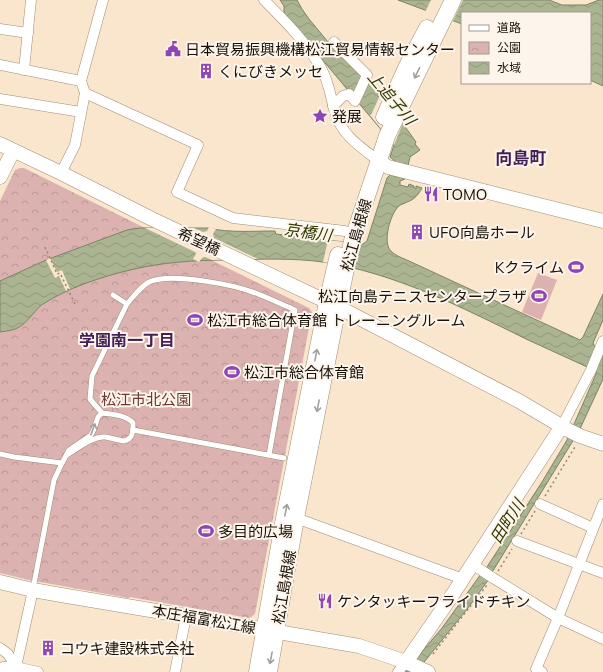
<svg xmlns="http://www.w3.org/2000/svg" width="603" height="672" font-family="Mulish,'Noto Sans JP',sans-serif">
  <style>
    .grass { fill: #dbb2af }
    .park { fill: url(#park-crowns) }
    .water { fill: url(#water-waves); stroke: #7e8368 }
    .pier { fill: #fae5cd }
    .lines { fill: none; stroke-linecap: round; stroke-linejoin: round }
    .lane-casing { stroke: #a18e77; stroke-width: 6 }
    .street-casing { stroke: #a18e77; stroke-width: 11 }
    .secondary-casing { stroke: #a18e77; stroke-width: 15 }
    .primary-casing { stroke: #a18e77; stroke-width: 17 }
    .path { stroke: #968777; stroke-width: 1.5; stroke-dasharray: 2 3; stroke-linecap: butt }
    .lane { stroke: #fff; stroke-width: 5 }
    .street { stroke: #fff; stroke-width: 10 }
    .secondary { stroke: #fff; stroke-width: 14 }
    .primary { stroke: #fff; stroke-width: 16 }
    .oneway { stroke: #a3a09d }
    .labels { text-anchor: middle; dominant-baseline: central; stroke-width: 4; stroke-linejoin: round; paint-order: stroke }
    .poi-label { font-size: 15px; fill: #19120a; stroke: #fdf5eb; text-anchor: start }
    .street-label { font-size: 15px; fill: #19120a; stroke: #fdf5eb }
    .park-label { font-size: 15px; fill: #6e3634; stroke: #fdf5eb }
    .water-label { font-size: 16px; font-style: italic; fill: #303a00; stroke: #fdf5eb }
    .neighbourhood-label { font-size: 16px; font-weight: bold; fill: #421f56; stroke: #fdf5eb }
    .quarter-label { font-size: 17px; font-weight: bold; fill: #421f56; stroke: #fdf5eb }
  </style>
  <defs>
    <pattern id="park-crowns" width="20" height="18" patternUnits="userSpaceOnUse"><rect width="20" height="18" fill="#dbb2af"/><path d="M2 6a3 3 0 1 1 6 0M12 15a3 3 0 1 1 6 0" fill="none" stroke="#bb9895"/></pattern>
    <pattern id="water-waves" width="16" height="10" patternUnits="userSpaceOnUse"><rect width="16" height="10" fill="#aab490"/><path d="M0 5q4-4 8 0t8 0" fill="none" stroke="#929a7b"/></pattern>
  </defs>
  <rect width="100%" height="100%" fill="#fae5cd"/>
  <polygon class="grass" points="538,273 557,280 541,320 522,312"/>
  <polygon class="park" points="20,168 24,168 145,228 202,258 205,257 309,308 312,312 255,614 251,617 249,618 130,597 129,598 29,580 0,573 0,201 15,170"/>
  <g class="water">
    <path d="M280,0h17l5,9 7,10 24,29 7,5c28,28 54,57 76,89l-1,2 5,6 -10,7 -5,22 -5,2v4l8,2 1,-3 5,2v2l2,1v-3l6,2c-3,6 -8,12 -15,14 -3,2 -6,2 -8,4 -9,8 -16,35 -9,44 5,6 13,8 19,11l171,79 3,-3 20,-43v26l-10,23 2,4 8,5v27l-24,52 -88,143 -2,5 -21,29 -52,64h-11l37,-44 39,-54 4,-4 57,-88 25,-42 29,-66v-3c-23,-11 -47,-21 -70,-32 -65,-32 -131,-66 -203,-77 -29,-4 -63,-3 -92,-2 -35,0 -70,2 -105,11 -28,7 -58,17 -83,33 -4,2 -7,7 -11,11 -11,13 -15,15 -32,17v-51l46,-21 81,-30 13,-2h68c22,5 44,3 67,3l1,3 85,10h2l4,-3 20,-63 3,-3 6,-13 -6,-5 4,-12 -110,-131v-8z"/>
    <polygon points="398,0 549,0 562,5 586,5 599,0 603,0 603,86 590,80 590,13 462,13 462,24"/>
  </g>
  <g class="pier">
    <polygon points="431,0 463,0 452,23 425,12"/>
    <polygon points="380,95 403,123 394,145 369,114 371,115"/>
    <polygon points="209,227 216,229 213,234 214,238 258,259 212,260 205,257 202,258 199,262 193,259 196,254 195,252 145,228 194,228 203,232 207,231"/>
    <polygon points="328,240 361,244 354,269 323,262"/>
    <polygon points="50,258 57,272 62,270 70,289 66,291 59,276 55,278 46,260"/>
  </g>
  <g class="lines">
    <defs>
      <g id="lane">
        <path d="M113,295l14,9c7,-8 13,-17 22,-22 22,-10 87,3 109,12 13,5 25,11 37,16l-26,145"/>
        <polyline points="102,413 90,399 92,376 127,304"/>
        <polyline points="133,430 284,458"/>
        <polyline points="0,454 14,457 62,463"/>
        <path d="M33,589l21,-109 8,-17 7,-13 22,-15 3,-6 4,-12 4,-4c10,1 24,2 31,10 0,9 0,16 -9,18 -6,-1 -13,-3 -19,-4 -12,-1 -28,12 -38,18"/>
      </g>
      <g id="street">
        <path d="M264,0c21,21 42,42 57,68 8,14 9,26 13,41 6,25 26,38 45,52"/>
        <polyline points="0,29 28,33"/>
        <polyline points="0,65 81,81"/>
        <polyline points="24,70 31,0"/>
        <polyline points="85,93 198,145 177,192 233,218 345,231"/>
        <polyline points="0,99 81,112"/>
        <polyline points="333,106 343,96 349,94 355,101 367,75 334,42"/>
        <polyline points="61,173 75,145 85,93 81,81 103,0"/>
        <polyline points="562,426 591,370 603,341"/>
        <polyline points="540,504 593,528"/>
        <polyline points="296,518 463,579"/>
        <polyline points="517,541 603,573"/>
        <polyline points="472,564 493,578 558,618 603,639"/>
        <polyline points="0,648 8,654 16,667"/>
        <polyline points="16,667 33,590"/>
        <polyline points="0,670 3,667 16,667 38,672"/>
        <polyline points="175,672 186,616"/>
        <polyline points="398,672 406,662"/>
        <polyline points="542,672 536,669 558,618 603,504"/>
      </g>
      <g id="secondary">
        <polyline points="0,144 61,173 152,219 338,307 519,401 568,430 580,436 603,444"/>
        <polyline points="379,161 388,167 603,221"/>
        <polyline points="0,177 13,151"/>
        <polyline points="0,582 33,590 61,595 186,616 359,646 406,662 428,672"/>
        <polyline points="406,662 453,594 562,426"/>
      </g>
      <g id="primary">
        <polyline points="384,117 406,68 427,28"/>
        <polyline points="257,672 284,518 327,302 338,255"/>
        <polyline points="269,672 276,632 296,518 338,307 352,241 387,136 398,113 453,0"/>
      </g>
    </defs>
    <use href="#lane" class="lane-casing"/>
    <use href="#street" class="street-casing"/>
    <use href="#secondary" class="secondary-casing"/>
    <use href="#primary" class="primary-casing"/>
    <g class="path">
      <polyline points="45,247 57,274 60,273 75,304"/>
      <polyline points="545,496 575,447"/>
      <polyline points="521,534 535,511"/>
      <polyline points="498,571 512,549"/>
      <polyline points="433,654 487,585"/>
    </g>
    <use href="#lane" class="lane"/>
    <use href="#street" class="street"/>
    <use href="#secondary" class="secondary"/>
    <use href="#primary" class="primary"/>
  </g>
  <defs><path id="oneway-shaft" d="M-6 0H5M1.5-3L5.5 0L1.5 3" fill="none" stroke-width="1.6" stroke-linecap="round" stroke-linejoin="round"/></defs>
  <g class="oneway">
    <use href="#oneway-shaft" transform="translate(417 73) rotate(116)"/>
    <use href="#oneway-shaft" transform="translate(316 355) rotate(-79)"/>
    <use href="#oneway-shaft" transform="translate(318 406) rotate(101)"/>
    <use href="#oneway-shaft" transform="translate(93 429) rotate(-70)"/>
    <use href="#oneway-shaft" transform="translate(286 510) rotate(-79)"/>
    <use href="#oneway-shaft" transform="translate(271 658) rotate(101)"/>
  </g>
  <defs>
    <symbol id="civic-bare" viewBox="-9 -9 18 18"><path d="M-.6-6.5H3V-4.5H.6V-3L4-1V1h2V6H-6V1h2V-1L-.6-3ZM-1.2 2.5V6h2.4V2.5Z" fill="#8e45b7" stroke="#fdf5eb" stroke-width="2.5" paint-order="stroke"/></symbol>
    <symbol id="building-bare" viewBox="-9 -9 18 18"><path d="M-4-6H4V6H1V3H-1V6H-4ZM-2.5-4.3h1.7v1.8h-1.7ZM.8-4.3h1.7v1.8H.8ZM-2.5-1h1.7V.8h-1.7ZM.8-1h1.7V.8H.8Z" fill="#8e45b7" stroke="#fdf5eb" stroke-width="2.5" paint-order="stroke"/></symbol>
    <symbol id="sight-bare" viewBox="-9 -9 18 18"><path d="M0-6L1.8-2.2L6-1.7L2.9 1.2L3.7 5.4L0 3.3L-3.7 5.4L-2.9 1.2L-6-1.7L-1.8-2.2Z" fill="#8e45b7" stroke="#fdf5eb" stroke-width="2.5" paint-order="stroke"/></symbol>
    <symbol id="restaurant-bare" viewBox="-9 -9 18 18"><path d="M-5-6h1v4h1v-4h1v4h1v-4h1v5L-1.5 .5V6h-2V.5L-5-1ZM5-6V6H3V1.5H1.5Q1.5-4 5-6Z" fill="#8e45b7" stroke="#fdf5eb" stroke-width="2.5" paint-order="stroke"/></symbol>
    <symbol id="stadium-bare" viewBox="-9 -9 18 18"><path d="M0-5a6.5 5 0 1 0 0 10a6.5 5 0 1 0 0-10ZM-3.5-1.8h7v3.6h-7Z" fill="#8e45b7" stroke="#fdf5eb" stroke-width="2.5" paint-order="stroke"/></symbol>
  </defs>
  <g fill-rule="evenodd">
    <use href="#civic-bare" x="162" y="38" width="22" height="22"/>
    <use href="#building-bare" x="195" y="60" width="22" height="22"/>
    <use href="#sight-bare" x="309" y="105" width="22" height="22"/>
    <use href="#restaurant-bare" x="420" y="183" width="22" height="22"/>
    <use href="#building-bare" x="406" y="221" width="22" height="22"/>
    <use href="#stadium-bare" x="565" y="256" width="22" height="22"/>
    <use href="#stadium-bare" x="528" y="285" width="22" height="22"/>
    <use href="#stadium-bare" x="184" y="309" width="22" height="22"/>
    <use href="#stadium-bare" x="221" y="361" width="22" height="22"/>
    <use href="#stadium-bare" x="195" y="520" width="22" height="22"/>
    <use href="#restaurant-bare" x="314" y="590" width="22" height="22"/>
    <use href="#building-bare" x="37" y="637" width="22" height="22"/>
  </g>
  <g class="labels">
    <g class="poi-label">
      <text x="185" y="49">日本貿易振興機構松江貿易情報センター</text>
      <text x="218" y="71">くにびきメッセ</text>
      <text x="332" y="116">発展</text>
      <text x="443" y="194">TOMO</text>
      <text x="429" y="232">UFO向島ホール</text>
      <text x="564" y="267" text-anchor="end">Kクライム</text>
      <text x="527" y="296" text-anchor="end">松江向島テニスセンタープラザ</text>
      <text x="207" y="320">松江市総合体育館 トレーニングルーム</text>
      <text x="244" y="372">松江市総合体育館</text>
      <text x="218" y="531">多目的広場</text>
      <text x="337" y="601">ケンタッキーフライドチキン</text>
      <text x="60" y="648">コウキ建設株式会社</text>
    </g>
    <g class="street-label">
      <text transform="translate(356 235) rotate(-74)">松江島根線</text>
      <text transform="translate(199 241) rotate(25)">希望橋</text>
      <text transform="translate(284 587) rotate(-80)">松江島根線</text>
      <text transform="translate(204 619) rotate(10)">本庄福富松江線</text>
    </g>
    <g class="park-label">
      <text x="146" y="399">松江市北公園</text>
    </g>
    <g class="water-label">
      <text transform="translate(392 98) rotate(50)">上追子川</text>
      <text transform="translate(308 232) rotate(8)">京橋川</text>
      <text transform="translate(507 521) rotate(-58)">田町川</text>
    </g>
    <g class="neighbourhood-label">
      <text x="127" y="340">学園南一丁目</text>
    </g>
    <g class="quarter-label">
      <text x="521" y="157">向島町</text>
    </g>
  </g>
  <rect x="461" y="12" width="130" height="72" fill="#fdf5eb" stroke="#a29a91"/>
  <rect x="469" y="25" width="20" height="6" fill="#ffffff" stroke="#a29a91"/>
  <text x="497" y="32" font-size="12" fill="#19120a">道路</text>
  <rect x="469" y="42" width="20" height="12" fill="url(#park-crowns)" stroke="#a29a91"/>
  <text x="497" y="52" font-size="12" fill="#19120a">公園</text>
  <rect x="469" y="62" width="20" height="12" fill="url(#water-waves)" stroke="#a29a91"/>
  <text x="497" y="72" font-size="12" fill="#19120a">水域</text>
</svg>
